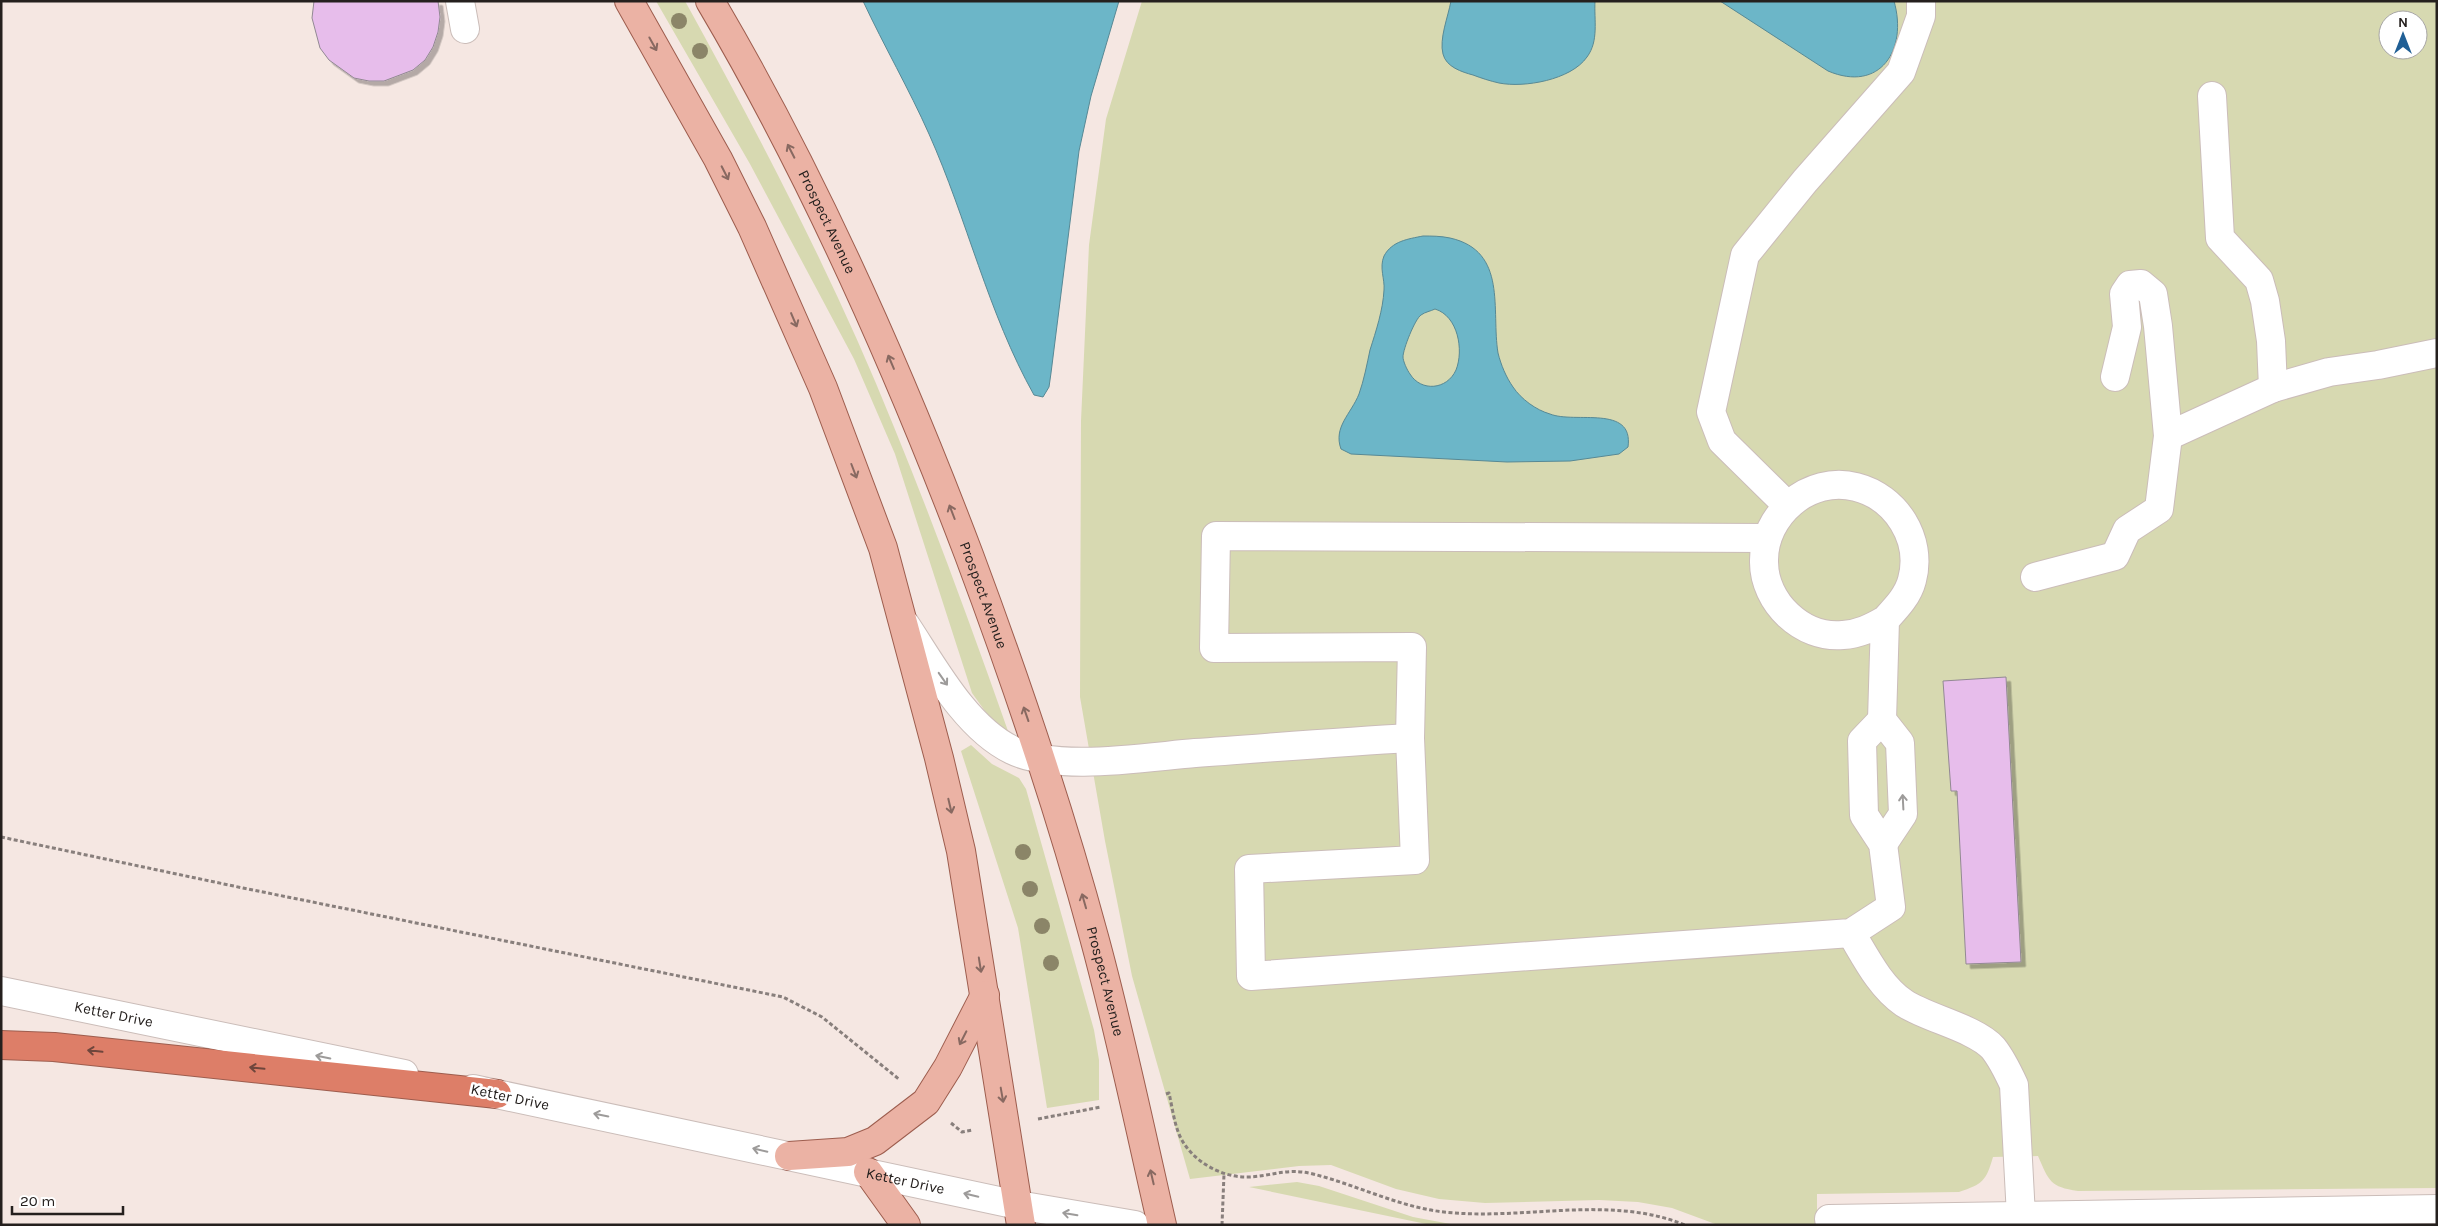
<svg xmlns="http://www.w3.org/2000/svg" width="2438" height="1226" font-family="Karla,sans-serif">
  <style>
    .green { fill: #d7d9b1; fill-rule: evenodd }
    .water { fill: #6cb6c8; stroke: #578995; fill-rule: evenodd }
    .building { fill: #e7bdeb; stroke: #928993; filter: url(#shadow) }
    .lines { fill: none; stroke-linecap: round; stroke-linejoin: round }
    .minor-casing { stroke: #cbbdb9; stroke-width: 30 }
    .major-casing { stroke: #9d5d4e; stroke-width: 30 }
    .highway-casing { stroke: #9d5d4e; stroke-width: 30 }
    .path { stroke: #887f7c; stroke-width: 3; stroke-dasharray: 4 2.5; stroke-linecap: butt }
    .minor { stroke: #fff; stroke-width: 28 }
    .major { stroke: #ebb2a4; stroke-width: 28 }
    .highway { stroke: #dd7e68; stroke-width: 28 }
    .tree { fill: #8b8568 }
    .oneway { stroke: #886961 }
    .oneway2 { stroke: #9d9b9a }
    .oneway3 { stroke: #6f463c }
    .labels { text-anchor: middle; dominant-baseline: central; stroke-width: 5; stroke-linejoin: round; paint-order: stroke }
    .street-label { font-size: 15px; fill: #25201e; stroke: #fff }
  </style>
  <defs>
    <filter id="shadow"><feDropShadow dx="4.5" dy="4.5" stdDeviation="0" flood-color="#0004"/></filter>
  </defs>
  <rect width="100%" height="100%" fill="#f5e7e2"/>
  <g class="green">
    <path d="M656,1h29c76,138 150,279 209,426 41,100 78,202 114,304l-3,1 -10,-7 -23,-32 -77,-239 -41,-95 -104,-195z"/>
    <path d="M1142,1h1295v1187l-359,3c-28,-4 -29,-10 -40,-35l-45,1c-7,24 -10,27 -34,35l-142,2v31h-99l-46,-17 -34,-6 -39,-2 -114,3 -46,-4 -43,-10 -65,-24 -32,1 -109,13 -58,-203 -27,-135 -25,-144 1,-276 8,-176 17,-126zM2388,20h30v30h-30z"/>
    <polygon points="971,745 992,764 1019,778 1026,789 1094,1030 1099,1060 1099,1100 1047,1108 1018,928 961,751"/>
    <polygon points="1297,1182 1319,1186 1413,1217 1456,1225 1431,1225 1249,1187"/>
  </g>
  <g class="water">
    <path d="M863,1h256l-28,95 -12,55 -28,222 -2,14 -6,10 -9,-2c-46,-82 -67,-176 -105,-261 -20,-45 -45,-88 -66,-133z"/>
    <path d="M1451,1h144c-1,19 4,40 -8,56 -16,23 -63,31 -88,26 -9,-2 -18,-5 -26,-8 -11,-3 -27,-8 -30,-21 -4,-15 5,-37 8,-53z"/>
    <path d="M1720,1h174c14,49 -14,92 -66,70z"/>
    <path d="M1423,236c8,0 18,0 27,2 58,13 41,72 48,115 3,12 8,24 15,34 8,12 23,23 37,27 25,10 84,-10 78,33l-9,7 -49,7 -63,1 -156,-8 -10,-5c-8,-22 10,-35 18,-55 5,-14 8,-30 11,-44 6,-19 13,-40 14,-60 1,-11 -5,-22 0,-34 8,-15 24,-17 39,-20zM1435,309c23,7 29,41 21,61 -9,20 -35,22 -46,4 -3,-4 -7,-13 -7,-17 0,-8 12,-38 18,-42 4,-3 10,-4 14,-6z"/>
  </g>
  <g class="building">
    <polygon points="314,1 438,1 440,17 438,32 433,47 425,60 413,70 384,81 369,81 354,78 329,60 320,48 312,18"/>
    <polygon points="2006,677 2021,962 1966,964 1957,791 1951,791 1943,681"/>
  </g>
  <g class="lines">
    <defs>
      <g id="minor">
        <polyline points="460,1 465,29"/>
        <polyline points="2273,388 2329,372 2378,365 2437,353"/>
        <polyline points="2168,436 2273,388 2271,341 2265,301 2259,280 2220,238 2212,96"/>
        <polyline points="1787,505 1722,441 1711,412 1745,255 1805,181 1901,72 1921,16 1921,1"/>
        <polyline points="1767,538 1216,536 1214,648 1412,647 1410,738 1415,860 1249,869 1251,976 1851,933 1891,907 1883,844 1864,815 1862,741 1882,720"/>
        <polyline points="2035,577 2115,556 2127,530 2159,509 2168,436 2158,326 2153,294 2141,284 2130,285 2124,294 2127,327 2115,377"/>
        <path d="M905,624c28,42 60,103 107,126 44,22 134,7 183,3 72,-5 144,-11 215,-15"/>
        <path d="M1883,844l20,-30 -3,-71 -18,-23 3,-100c11,-12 23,-24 27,-40 11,-41 -16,-83 -56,-93 -47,-12 -93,28 -92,75 0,40 38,77 79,73 16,-1 28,-7 42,-15"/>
        <path d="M1851,933c14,23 29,54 53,70 22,15 71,25 89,45 9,11 15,24 21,37l7,131"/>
        <path id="s1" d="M1,991l403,83"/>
        <path id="s2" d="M473,1089l545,116 117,20"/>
        <polyline points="1829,1219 2437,1209"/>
      </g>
      <g id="major">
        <polyline points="629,1 718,159 752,227 823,388 883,548 939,758 961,851 1021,1225"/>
        <path id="s3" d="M710,1c104,176 187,364 259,554 47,126 90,252 125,382 26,95 46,192 68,288"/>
        <polyline points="789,1156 848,1152 875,1141 926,1102 948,1067 985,995"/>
        <polyline points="868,1172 906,1225"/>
      </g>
      <polyline id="highway" points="1,1045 54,1047 497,1094"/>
    </defs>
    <use href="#minor" class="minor-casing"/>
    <use href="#major" class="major-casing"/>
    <use href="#highway" class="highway-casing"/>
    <g class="path">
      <polyline points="1,837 243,888 783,997 822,1017 900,1080"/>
      <path d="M1166,1094l3,-1c3,13 5,29 10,41 10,25 40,43 67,43 25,0 40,-10 67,-3 44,11 86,33 131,38 80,9 165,-18 241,13"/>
      <polyline points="1038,1119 1101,1107"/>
      <polyline points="951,1123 962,1132 973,1130"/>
      <polyline points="1222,1225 1224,1174"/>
    </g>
    <use href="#minor" class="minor"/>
    <use href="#major" class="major"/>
    <use href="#highway" class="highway"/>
  </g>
  <g class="tree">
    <circle cx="679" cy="21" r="8"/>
    <circle cx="700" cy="51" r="8"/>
    <circle cx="1023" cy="852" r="8"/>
    <circle cx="1030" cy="889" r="8"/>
    <circle cx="1042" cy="926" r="8"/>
    <circle cx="1051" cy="963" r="8"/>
  </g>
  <defs><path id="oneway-shaft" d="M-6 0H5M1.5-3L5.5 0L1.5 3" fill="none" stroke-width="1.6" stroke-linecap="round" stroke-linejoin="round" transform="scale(1.25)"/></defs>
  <g class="oneway">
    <use href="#oneway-shaft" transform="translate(653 44) rotate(61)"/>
    <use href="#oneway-shaft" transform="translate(791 151) rotate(-117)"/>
    <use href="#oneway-shaft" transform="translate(725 173) rotate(63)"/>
    <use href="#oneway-shaft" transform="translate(794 320) rotate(67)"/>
    <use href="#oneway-shaft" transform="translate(891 362) rotate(-113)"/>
    <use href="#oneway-shaft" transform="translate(854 471) rotate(69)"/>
    <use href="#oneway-shaft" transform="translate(952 512) rotate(-111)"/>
    <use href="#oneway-shaft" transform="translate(1026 714) rotate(-109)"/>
    <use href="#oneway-shaft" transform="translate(950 806) rotate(77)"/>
    <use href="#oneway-shaft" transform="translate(1084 901) rotate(-106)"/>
    <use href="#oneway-shaft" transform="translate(980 965) rotate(81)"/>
    <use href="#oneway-shaft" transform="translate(963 1038) rotate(117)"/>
    <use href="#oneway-shaft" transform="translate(1002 1095) rotate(80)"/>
    <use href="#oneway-shaft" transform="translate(1152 1177) rotate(-103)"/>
  </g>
  <g class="oneway2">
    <use href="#oneway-shaft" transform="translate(943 679) rotate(55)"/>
    <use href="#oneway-shaft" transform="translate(1903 802) rotate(-93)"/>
    <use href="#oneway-shaft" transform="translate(323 1057) rotate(-168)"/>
    <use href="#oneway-shaft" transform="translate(601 1115) rotate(-169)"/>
    <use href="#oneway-shaft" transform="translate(760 1150) rotate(-167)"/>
    <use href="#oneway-shaft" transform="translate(971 1195) rotate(-167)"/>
    <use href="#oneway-shaft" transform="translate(1070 1214) rotate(-171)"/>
  </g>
  <g class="oneway3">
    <use href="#oneway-shaft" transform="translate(95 1051) rotate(-174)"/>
    <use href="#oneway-shaft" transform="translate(257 1068) rotate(-174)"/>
  </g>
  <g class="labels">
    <g class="street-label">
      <text stroke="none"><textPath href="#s3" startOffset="250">Prospect Avenue</textPath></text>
      <text stroke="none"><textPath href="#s3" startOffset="655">Prospect Avenue</textPath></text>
      <text stroke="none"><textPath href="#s3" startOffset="1060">Prospect Avenue</textPath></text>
      <text stroke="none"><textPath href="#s1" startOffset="115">Ketter Drive</textPath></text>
      <text transform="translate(510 1097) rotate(12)">Ketter Drive</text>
      <text stroke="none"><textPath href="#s2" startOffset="442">Ketter Drive</textPath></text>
    </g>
  </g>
  <rect width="2438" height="1226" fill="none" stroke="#25201e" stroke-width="5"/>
  <g transform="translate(2403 35)"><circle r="24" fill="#ffffff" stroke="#a8a6a5"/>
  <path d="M0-4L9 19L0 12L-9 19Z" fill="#205f95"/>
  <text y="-8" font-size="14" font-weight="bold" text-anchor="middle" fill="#25201e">N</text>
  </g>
  <path d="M12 1206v8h111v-8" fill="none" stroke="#25201e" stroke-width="2.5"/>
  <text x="20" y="1206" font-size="15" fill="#25201e" stroke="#ffffff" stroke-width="4" paint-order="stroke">20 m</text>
</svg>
